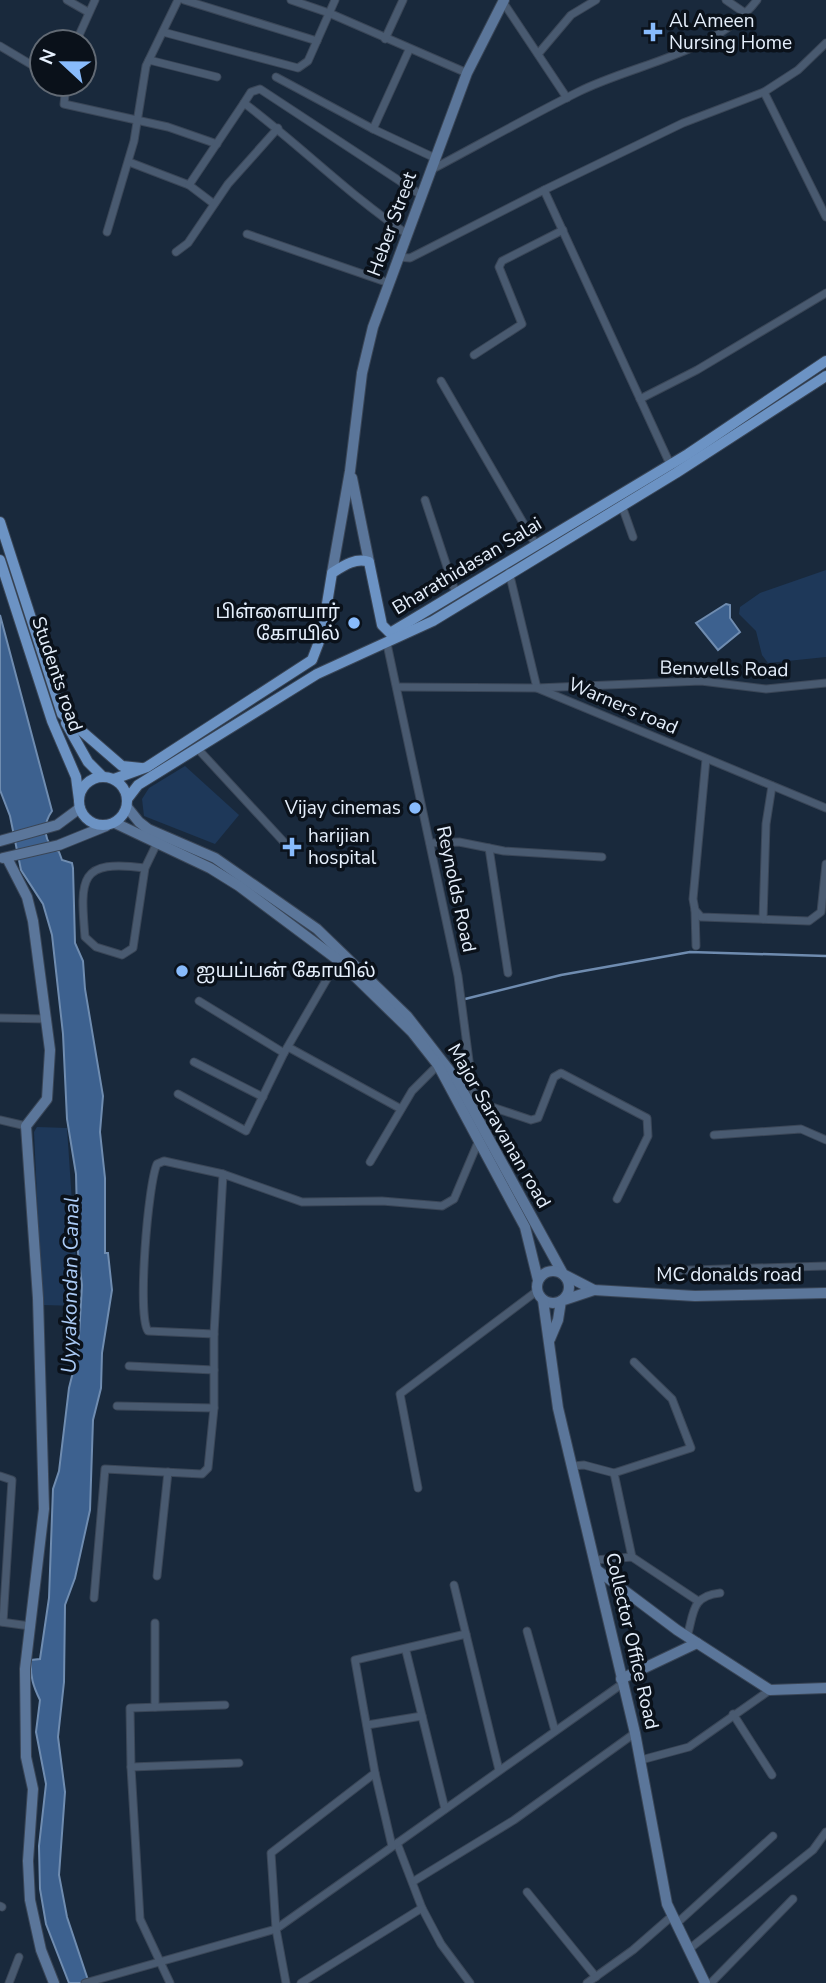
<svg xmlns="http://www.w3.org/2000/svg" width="826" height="1983" font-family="'Nunito Sans','Noto Sans Tamil',sans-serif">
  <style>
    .green { fill: #1e3859 }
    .water { fill: #3d618f; stroke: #6f8cb0; stroke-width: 2 }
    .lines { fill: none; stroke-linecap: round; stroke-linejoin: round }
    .stream { stroke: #6f8cb0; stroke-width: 2.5 }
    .street-casing { stroke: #3a4657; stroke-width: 9 }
    .secondary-casing { stroke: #3a4657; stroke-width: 12 }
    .primary-casing { stroke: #3a4657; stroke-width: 12 }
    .street { stroke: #495a70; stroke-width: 7 }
    .secondary { stroke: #5b769a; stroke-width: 10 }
    .primary { stroke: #6c93c4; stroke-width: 10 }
    .poi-dot { fill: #88bbfc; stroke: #0a111a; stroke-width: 2.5 }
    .labels { text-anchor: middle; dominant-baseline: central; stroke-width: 7; stroke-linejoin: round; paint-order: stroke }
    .poi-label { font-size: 19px; fill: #e5effc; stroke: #0a111a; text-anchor: start }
    .street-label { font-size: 19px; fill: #e5effc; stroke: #0a111a }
    .water-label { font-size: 21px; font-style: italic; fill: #abcbf6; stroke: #0a111a }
  </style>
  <rect width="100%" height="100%" fill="#19293c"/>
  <g class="green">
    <polygon points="826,570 826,657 768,663 762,655 756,631 739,614 740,607 760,593"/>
    <polygon points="185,766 239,815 215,844 144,816 142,799 149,788"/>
    <polygon points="37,1127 67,1128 79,1306 42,1305 34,1132"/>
  </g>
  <g class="water">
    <polygon points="726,604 730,605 730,618 740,632 718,650 696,623"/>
    <path d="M0,615l52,196c-10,14 -9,32 7,41l3,8 10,3 1,5 2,75 8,18 2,28 18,107 -3,36 5,46v75h3l4,37 -10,63 -1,35 -8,32 -3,90 -15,68 -10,27 -1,77 -6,55 7,55 -6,83 8,42 22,66h-20l-23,-59 -6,-35 -1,-43 7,-62 -10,-52 4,-32c-7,-14 -10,-24 -9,-40l9,-1 9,-61 4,-109 6,-18 10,-83 9,-36 4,-67 -4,-32 -2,-79 -9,-55 -4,-85 -11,-99 -9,-31 -22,-34 -11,-54 -10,-26z"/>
  </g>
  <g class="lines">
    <polyline class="stream" points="461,1000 561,975 690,952 826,956"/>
    <defs>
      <g id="street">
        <polyline points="67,0 88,12"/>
        <polyline points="184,0 317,41"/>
        <polyline points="291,0 329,13 467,73"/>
        <polyline points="726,0 745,13"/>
        <polyline points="503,2 567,98"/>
        <polyline points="163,32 298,68 308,61 335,0"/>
        <polyline points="385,39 403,0"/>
        <polyline points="76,42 95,0"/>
        <polyline points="0,46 42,71"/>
        <polyline points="409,50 373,129 435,158"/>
        <polyline points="538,54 571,15 596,0"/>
        <polyline points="149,60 217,77"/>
        <polyline points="276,77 373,129"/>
        <polyline points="66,85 64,104 168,127 217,144"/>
        <polyline points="764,92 798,70 826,43"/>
        <polyline points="244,103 251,92 260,89 421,195"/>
        <polyline points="129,162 189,185 214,204"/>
        <path d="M431,170c49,-26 97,-53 147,-78 58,-29 138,-38 179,-92"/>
        <path d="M189,185l55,-82c56,42 105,92 163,131"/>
        <polyline points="544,190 683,123 764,92 826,217"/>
        <polyline points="107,232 134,141 146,66 178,0"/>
        <polyline points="247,234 389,283"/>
        <polyline points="176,252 188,243 228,184 278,128"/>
        <polyline points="398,257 410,258 544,190 670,464"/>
        <polyline points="474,355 522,324 499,267 502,261 563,230"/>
        <polyline points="441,381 536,545"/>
        <polyline points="640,399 697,370 826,293"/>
        <polyline points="425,500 456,594"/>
        <polyline points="622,506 633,537"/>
        <polyline points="509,572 537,688 701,681 766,689 826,683"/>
        <polyline points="387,644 458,976 475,1107"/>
        <polyline points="397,687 537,688 826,808"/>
        <polyline points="197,748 283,841"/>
        <polyline points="706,759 693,899 695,910 701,917 809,921 821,912 826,864"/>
        <polyline points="430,843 459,842 504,851 602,857"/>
        <polyline points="489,848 508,973"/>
        <path d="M145,868l-12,80 -11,7 -26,-8 -11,-10c-5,-59 -6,-78 60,-69l12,-25"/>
        <polyline points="695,910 696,946"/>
        <polyline points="763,919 766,824 772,786"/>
        <polyline points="199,1001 284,1053"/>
        <polyline points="0,1018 47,1019"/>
        <polyline points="288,1047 401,1109"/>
        <polyline points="194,1062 263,1097"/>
        <polyline points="178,1094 246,1131 284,1053 338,960"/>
        <polyline points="474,1101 531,1120 538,1118 554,1077 561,1073 647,1118 648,1136 617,1199"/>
        <polyline points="0,1120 26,1126"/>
        <polyline points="714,1135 801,1129 826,1140"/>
        <polyline points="370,1162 412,1091 440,1063"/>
        <polyline points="659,1271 826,1266"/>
        <path d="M214,1334l-66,-3c-11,-16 0,-147 9,-167l7,-3 59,13"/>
        <polyline points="129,1366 214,1370"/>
        <polyline points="117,1406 214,1408"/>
        <polyline points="573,1466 584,1465 614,1473"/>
        <polyline points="0,1476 12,1480 3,1622"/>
        <polyline points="418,1488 400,1394 537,1291"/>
        <polyline points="632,1557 614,1473 691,1448 672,1399 634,1362"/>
        <polyline points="595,1560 632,1557 698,1601"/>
        <polyline points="157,1576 168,1472"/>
        <polyline points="454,1585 499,1770"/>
        <polyline points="94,1598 105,1469 202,1474 208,1468 214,1408 214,1334 223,1174 302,1202 382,1201 442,1206 454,1199 479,1140"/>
        <polyline points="1,1622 30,1626"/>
        <polyline points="527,1631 555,1731"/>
        <path d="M687,1637c7,-24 4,-41 33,-44"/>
        <polyline points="406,1651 445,1809"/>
        <polyline points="155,1707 155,1623"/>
        <polyline points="733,1714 772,1775"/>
        <polyline points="367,1725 422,1716"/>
        <polyline points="641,1760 689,1747 770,1690"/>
        <polyline points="131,1767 130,1708 225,1705"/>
        <polyline points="375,1773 355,1660 466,1634"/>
        <polyline points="397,1843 422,1908 441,1944 470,1983"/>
        <polyline points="414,1881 514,1820 635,1733"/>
        <polyline points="527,1892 596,1977"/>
        <polyline points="0,1906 2,1907"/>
        <polyline points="676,1924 773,1836"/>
        <polyline points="688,1950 813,1850 826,1832"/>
        <polyline points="9,1983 19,1957"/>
        <polyline points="85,1983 276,1929 622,1684"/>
        <polyline points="170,1983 140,1919 131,1767 239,1763"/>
        <polyline points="286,1983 276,1929 271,1853 375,1773 392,1846"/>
        <polyline points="301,1983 422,1908"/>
        <polyline points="587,1983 633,1950 672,1916"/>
        <polyline points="711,1983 793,1899"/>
      </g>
      <g id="secondary">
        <polyline points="352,478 369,562"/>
        <polyline points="332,573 350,471 362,373 373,327 467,73 504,0"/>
        <polyline points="127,807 139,822 148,829 215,858 317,929 407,1016 456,1079 563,1274 594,1290 695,1296 826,1293"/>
        <polyline points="115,823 210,868 239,886 338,960 412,1032 438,1065 525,1227 538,1280"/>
        <polyline points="0,841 57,825 80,808"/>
        <polyline points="3,858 59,845 106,826"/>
        <polyline points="7,858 27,897 33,921 50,1050 47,1099 26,1126 38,1298 44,1509 25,1669 26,1757 33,1789 28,1861 30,1900 41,1950 54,1983"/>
        <circle cx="553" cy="1287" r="16"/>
        <polyline points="543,1300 558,1408 635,1733 667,1904 705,1983"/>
        <polyline points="550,1339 558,1320 561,1301 594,1290"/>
        <polyline points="597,1570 677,1630 770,1690 826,1688"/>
        <polyline points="621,1679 697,1643"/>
      </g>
      <g id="primary">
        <polyline points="0,522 62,714 122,766 141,768"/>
        <polyline points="0,560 52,721 76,777 79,800"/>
        <polyline points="66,723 88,762 103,777"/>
        <circle cx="103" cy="801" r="24"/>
        <path d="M114,779l33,-12 165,-107 10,-26 10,-61c11,-7 24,-16 37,-11l13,63 8,8 298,-179 138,-93"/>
        <polyline points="128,798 138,785 317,674 433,621 676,473 826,376"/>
      </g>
    </defs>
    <use href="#street" class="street-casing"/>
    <use href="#secondary" class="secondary-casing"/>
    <use href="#primary" class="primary-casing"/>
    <use href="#street" class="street"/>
    <use href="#secondary" class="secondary"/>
    <use href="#primary" class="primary"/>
  </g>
  <g class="poi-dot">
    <path d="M649.5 21.5h7v7h7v7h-7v7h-7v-7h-7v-7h7z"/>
    <circle cx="354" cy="623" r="7"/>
    <circle cx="415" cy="808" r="7"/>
    <path d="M288.5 836.5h7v7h7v7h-7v7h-7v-7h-7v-7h7z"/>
    <circle cx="182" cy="971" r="7"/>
  </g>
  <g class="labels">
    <g class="poi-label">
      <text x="669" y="21">Al Ameen<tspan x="669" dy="22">Nursing Home</tspan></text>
      <text x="340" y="612" text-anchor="end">பிள்ளையார்<tspan x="340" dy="22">கோயில்</tspan></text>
      <text x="401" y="808" text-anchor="end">Vijay cinemas</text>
      <text x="308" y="836">harijian<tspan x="308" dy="22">hospital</tspan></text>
      <text x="196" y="971">ஐயப்பன் கோயில்</text>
    </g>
    <g class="street-label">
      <text transform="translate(392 224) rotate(-70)">Heber Street</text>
      <text transform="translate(467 566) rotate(-31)">Bharathidasan Salai</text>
      <text transform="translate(724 669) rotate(1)">Benwells Road</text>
      <text transform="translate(57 674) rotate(71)">Students road</text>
      <text transform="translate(623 706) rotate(23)">Warners road</text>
      <text transform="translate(456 889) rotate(78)">Reynolds Road</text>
      <text transform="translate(499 1126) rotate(60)">Major Saravanan road</text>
      <text x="729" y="1275">MC donalds road</text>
      <text transform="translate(632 1641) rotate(77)">Collector Office Road</text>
    </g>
    <g class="water-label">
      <text transform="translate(70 1285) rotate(-89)">Uyyakondan Canal</text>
    </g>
  </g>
  <g transform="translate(63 63) rotate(292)"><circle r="33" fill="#0a111a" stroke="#626a74" stroke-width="2"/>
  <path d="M0-5L12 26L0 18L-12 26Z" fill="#88bbfc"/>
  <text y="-10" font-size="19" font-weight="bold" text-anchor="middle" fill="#e5effc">N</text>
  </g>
</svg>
